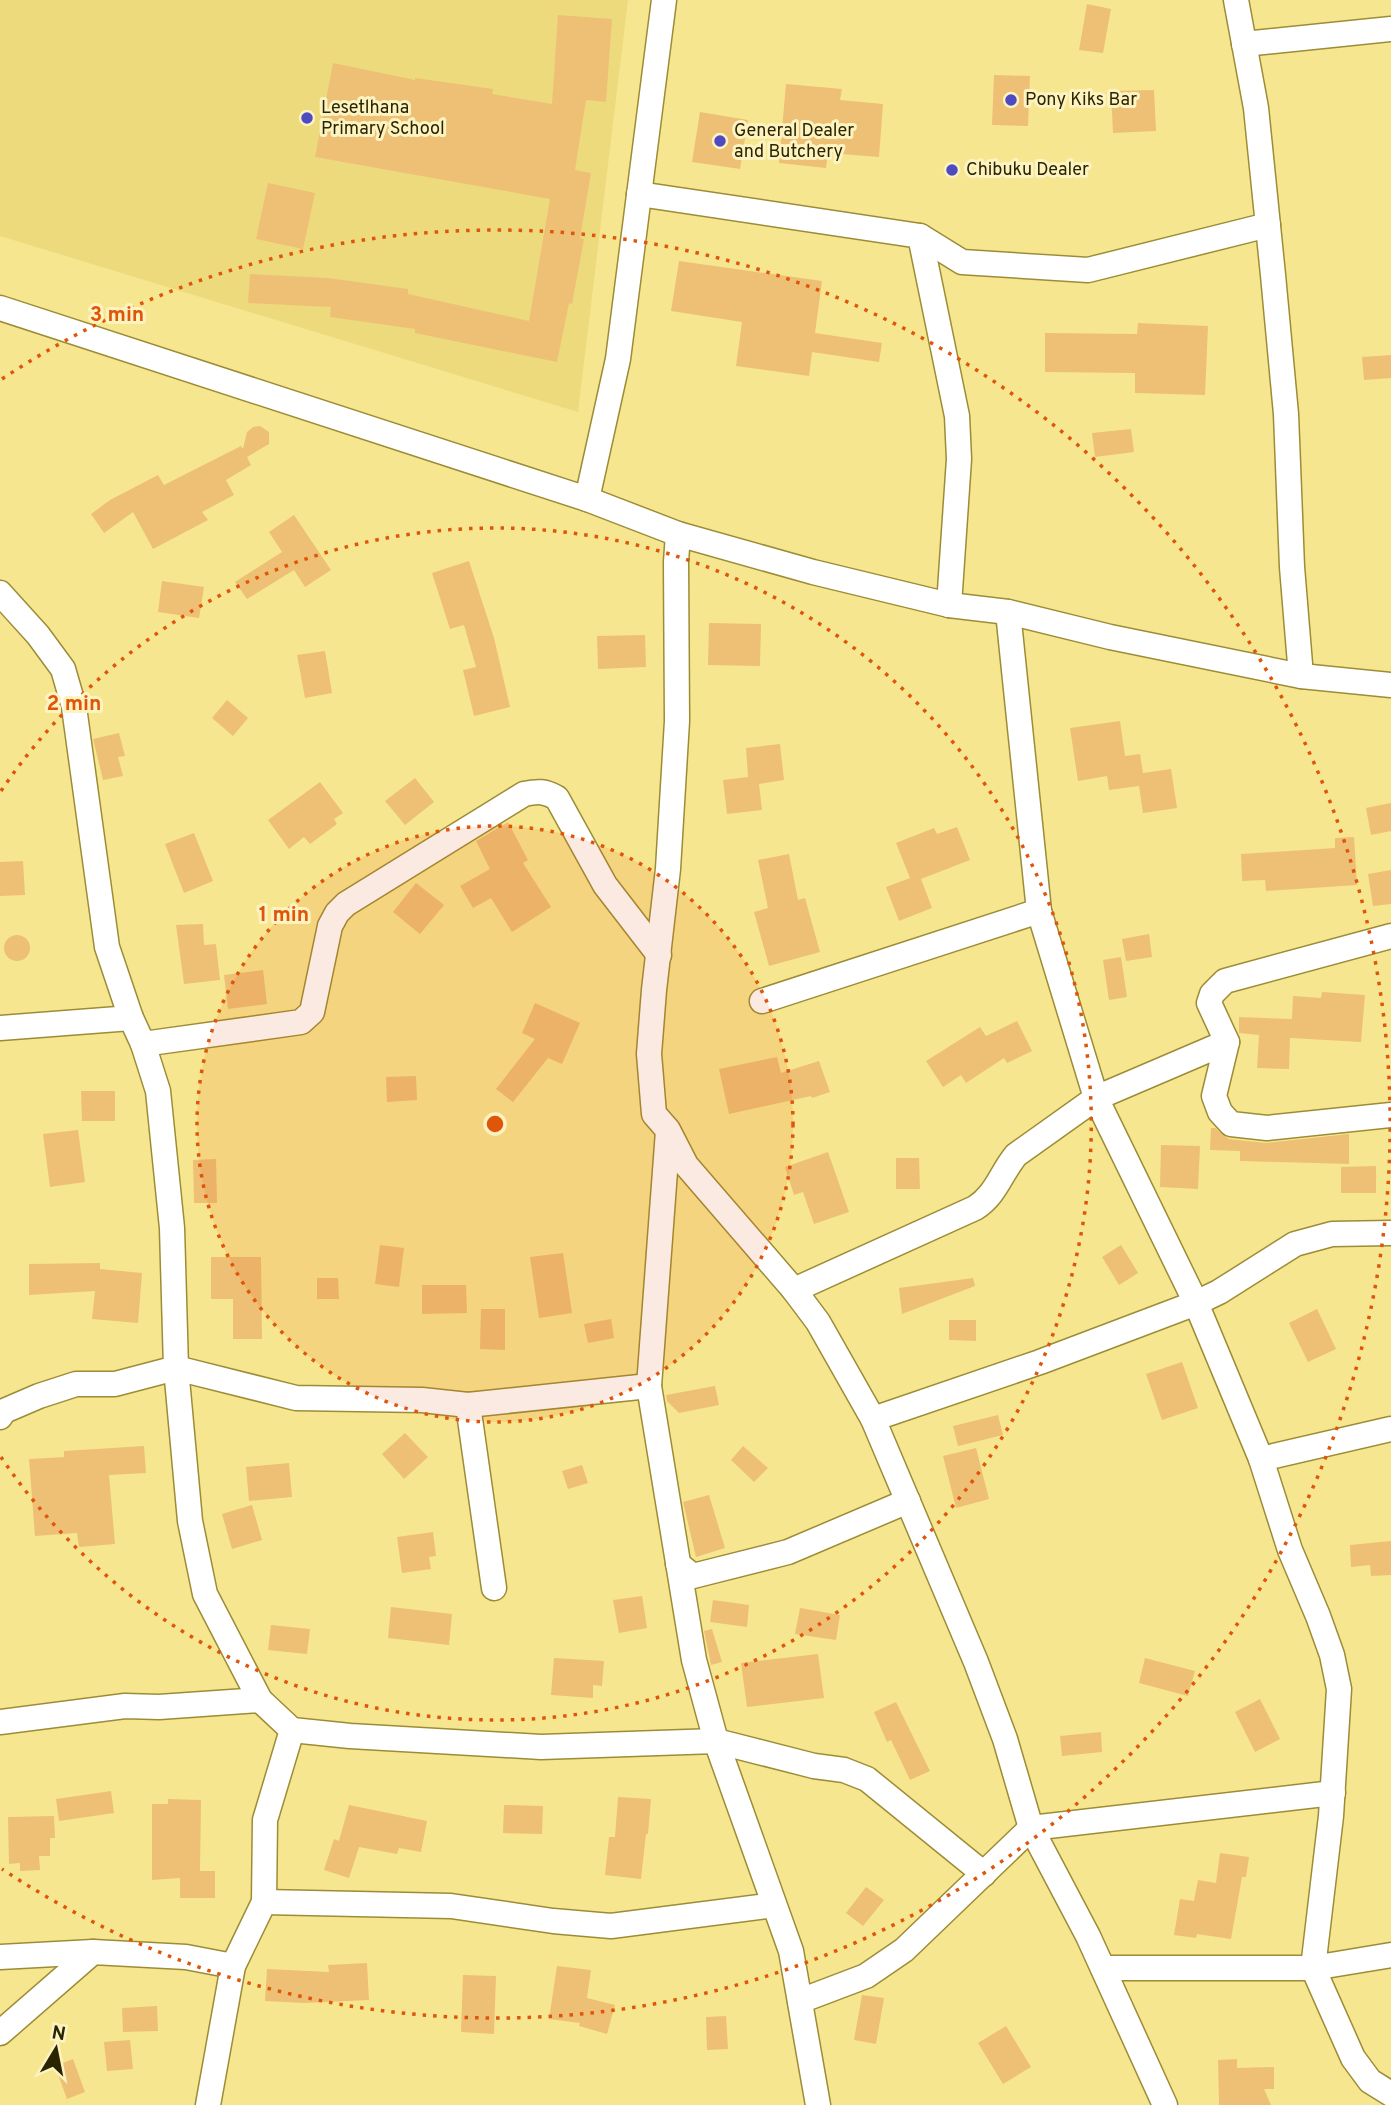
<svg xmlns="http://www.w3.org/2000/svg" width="1391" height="2105" font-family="Overpass,sans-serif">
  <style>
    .built { fill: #edda7c }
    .building { fill: #eec075 }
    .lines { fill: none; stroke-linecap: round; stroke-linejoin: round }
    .minor-casing { stroke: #9d8c36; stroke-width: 27 }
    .minor { stroke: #fff; stroke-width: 24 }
    .ring { fill: none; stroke: #df560b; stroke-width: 3.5; stroke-dasharray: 3.5 7 }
    .poi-dot { fill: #4e4bc2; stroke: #fdf3c1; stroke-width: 2.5 }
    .labels { text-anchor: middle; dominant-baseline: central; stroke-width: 6; stroke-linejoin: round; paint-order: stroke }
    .poi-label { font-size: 18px; fill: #2b2400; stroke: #fdf3c1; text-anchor: start }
    .centre { fill: #df560b; stroke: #fdf3c1; stroke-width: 3.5 }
    .ring-label { font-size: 21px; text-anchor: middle; font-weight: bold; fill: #df560b; stroke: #fdf3c1; stroke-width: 6; stroke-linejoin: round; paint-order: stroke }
  </style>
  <rect width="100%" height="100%" fill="#f7e690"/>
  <polygon class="built" points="0,0 628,0 578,412 0,236"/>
  <g class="building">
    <polygon points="1087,4 1111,9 1103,53 1079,50"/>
    <polygon points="558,15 612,19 606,102 586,100 575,170 591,173 580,238 584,239 572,304 569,303 557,362 415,333 415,329 330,317 331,307 248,303 250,274 328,278 408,289 408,294 529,321 550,199 315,157 333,63 415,80 415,78 493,89 492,94 552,104"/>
    <polygon points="994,75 1030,76 1028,126 992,125"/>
    <polygon points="786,84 842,89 840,100 883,104 879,157 828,153 826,168 779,163"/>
    <polygon points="1154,90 1156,131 1113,133 1111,91"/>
    <polygon points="700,112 748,120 740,169 692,162"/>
    <polygon points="268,183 315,193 303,249 256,239"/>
    <polygon points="679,261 822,281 815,333 882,343 879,362 812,352 809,376 736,366 742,322 671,311"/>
    <polygon points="1138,323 1208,326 1205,395 1135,393 1135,373 1045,372 1045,333 1137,334"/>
    <polygon points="1391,355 1391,378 1364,380 1362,357"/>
    <polygon points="260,426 269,432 269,444 247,457 251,465 226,480 234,495 202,512 208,520 153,549 133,512 104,533 91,514 110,500 158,475 164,485 241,446 243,449 247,432 253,427"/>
    <polygon points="1131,429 1134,452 1095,457 1092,433"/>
    <polygon points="294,515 331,570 305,587 294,570 247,599 235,582 282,552 269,532"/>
    <polygon points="469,561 494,638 510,707 474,716 463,670 476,667 464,625 450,629 432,573"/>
    <polygon points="162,581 204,587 199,618 158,612"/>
    <polygon points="709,623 761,624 760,666 708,665"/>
    <polygon points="645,635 646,667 598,669 597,636"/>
    <polygon points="325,651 332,693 305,698 297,655"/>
    <polygon points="227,700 248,718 233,736 212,718"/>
    <polygon points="1120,721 1125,756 1140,754 1143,773 1171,769 1177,808 1143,813 1139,786 1109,790 1107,776 1078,781 1070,728"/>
    <polygon points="119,733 125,756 118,757 123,776 103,780 93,739"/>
    <polygon points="780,744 784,780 759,784 762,810 727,814 723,780 748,777 746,748"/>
    <polygon points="415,778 434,802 405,825 385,801"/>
    <polygon points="320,782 343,813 334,819 337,824 310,844 304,837 289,849 268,820"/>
    <polygon points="1391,803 1391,831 1371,835 1366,808"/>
    <polygon points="508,822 528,860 523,863 551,907 512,932 491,898 473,908 460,886 490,869 476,841"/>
    <polygon points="957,827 970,860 921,879 932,908 899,921 886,887 910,878 896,843 934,828 937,834"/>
    <polygon points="194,833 213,881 184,893 165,844"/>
    <polygon points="1354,837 1357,885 1266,891 1265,880 1242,881 1241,854 1335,848 1335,838"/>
    <polygon points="789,854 798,900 805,898 820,952 769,966 754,912 768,908 758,860"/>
    <polygon points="23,861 25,895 0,896 0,862"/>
    <polygon points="1391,870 1391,904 1373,906 1368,874"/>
    <polygon points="416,883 444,905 420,934 393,912"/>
    <polygon points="203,924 204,945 216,944 220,980 184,984 176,925"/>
    <polygon points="1149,934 1152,957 1126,961 1122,939"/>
    <circle cx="17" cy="948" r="13"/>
    <polygon points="1121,957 1127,997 1109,1000 1103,960"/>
    <polygon points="263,970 267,1004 228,1009 224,975"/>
    <polygon points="1322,992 1365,995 1361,1042 1290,1038 1289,1069 1257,1068 1259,1035 1239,1033 1239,1017 1292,1019 1293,996 1321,998"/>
    <polygon points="535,1003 580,1023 562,1064 548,1058 513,1102 496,1089 535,1039 522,1033"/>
    <polygon points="1017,1021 1032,1051 1007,1063 1004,1058 966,1083 961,1075 943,1087 926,1061 980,1027 986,1036"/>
    <polygon points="777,1057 781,1073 819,1061 830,1092 812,1098 811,1096 729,1114 719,1069"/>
    <polygon points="416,1076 417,1100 387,1102 386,1077"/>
    <polygon points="81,1091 115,1091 115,1121 82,1121"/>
    <polygon points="1211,1128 1215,1128 1229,1139 1266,1143 1349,1134 1349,1164 1240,1161 1240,1151 1210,1150"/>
    <polygon points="78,1130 85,1182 50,1187 43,1134"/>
    <polygon points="1161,1145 1200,1146 1198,1189 1160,1187"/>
    <polygon points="828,1152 849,1212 814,1224 803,1192 794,1195 785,1167"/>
    <polygon points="896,1158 919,1158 920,1189 896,1189"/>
    <polygon points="216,1159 217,1203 194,1203 193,1160"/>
    <polygon points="1376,1166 1376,1193 1341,1193 1341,1167"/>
    <polygon points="380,1245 404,1248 399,1287 375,1284"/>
    <polygon points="1121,1245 1138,1273 1119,1285 1102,1257"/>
    <polygon points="563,1253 572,1313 539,1318 530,1257"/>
    <polygon points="211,1257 261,1257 262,1339 233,1339 233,1299 211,1299"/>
    <polygon points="100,1263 100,1269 142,1273 138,1323 92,1319 95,1291 29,1295 29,1264"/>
    <polygon points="317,1278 338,1278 339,1299 317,1299"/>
    <polygon points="973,1278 975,1286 902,1314 899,1288"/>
    <polygon points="422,1285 466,1285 467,1313 422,1314"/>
    <polygon points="481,1309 505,1309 505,1350 480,1349"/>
    <polygon points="1317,1309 1336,1349 1308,1362 1289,1323"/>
    <polygon points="611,1319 614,1338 588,1343 584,1324"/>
    <polygon points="949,1320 976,1320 976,1341 949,1340"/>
    <polygon points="1182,1362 1198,1408 1162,1420 1146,1374"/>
    <polygon points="715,1386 719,1405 679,1413 667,1401 666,1395"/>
    <polygon points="998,1415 1003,1435 958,1446 953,1426"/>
    <polygon points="405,1433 428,1457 404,1479 382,1454"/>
    <polygon points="144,1446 146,1473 109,1475 115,1544 79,1547 77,1533 35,1536 29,1459 64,1457 64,1451"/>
    <polygon points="743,1446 768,1468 754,1482 731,1460"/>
    <polygon points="976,1448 989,1499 956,1508 943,1456"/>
    <polygon points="289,1463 292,1497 249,1501 246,1467"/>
    <polygon points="582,1465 588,1483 568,1489 562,1471"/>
    <polygon points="709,1495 725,1548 696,1557 683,1502"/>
    <polygon points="252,1505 262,1540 232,1549 222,1514"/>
    <polygon points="433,1532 436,1556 429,1557 431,1569 402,1573 397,1537"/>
    <polygon points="1391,1541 1391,1575 1371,1576 1370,1565 1351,1567 1350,1545"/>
    <polygon points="642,1596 647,1628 619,1633 613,1600"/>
    <polygon points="713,1600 749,1605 747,1627 710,1622"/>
    <polygon points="391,1607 452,1614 449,1645 388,1638"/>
    <polygon points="800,1608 840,1615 836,1640 795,1634"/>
    <polygon points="271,1625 310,1629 307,1654 268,1650"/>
    <polygon points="712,1629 722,1662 711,1665 704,1631"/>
    <polygon points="818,1654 824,1698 747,1707 741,1663"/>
    <polygon points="554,1658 604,1661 602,1686 593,1685 593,1698 551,1695"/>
    <polygon points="1145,1658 1195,1671 1188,1696 1139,1683"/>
    <polygon points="1260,1699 1280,1739 1255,1752 1235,1712"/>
    <polygon points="896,1702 930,1771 910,1780 891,1740 887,1742 874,1712"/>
    <polygon points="1101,1732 1102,1752 1062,1756 1060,1736"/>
    <polygon points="111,1791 114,1813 59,1821 56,1799"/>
    <polygon points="618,1797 651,1799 648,1834 646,1834 641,1879 605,1875 609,1837 615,1837"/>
    <polygon points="168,1799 201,1800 200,1871 215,1871 215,1898 180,1898 180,1878 152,1880 152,1804 168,1804"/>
    <polygon points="349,1805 427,1821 421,1852 399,1848 397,1854 359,1847 349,1878 324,1870 334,1839 339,1841"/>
    <polygon points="504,1805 543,1806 542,1834 503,1833"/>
    <polygon points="54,1816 55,1838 50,1838 50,1856 39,1856 40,1870 20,1871 20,1863 9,1864 8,1817"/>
    <polygon points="1220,1853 1249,1857 1246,1877 1242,1877 1231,1939 1197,1934 1196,1938 1174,1935 1180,1899 1194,1901 1198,1880 1216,1883"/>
    <polygon points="866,1887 884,1900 863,1926 846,1913"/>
    <polygon points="367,1963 369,2000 304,2003 265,2001 267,1969 329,1972 328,1965"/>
    <polygon points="557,1966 591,1970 587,1998 615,2005 607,2034 579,2026 580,2023 549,2019"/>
    <polygon points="463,1975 496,1976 494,2034 461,2032"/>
    <polygon points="862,1995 884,1998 876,2044 854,2040"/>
    <polygon points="157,2006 158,2031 123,2032 122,2008"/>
    <polygon points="726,2016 728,2049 707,2050 706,2017"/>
    <polygon points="1006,2026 1031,2067 1003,2084 978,2043"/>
    <polygon points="130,2040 133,2069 107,2071 104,2042"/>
    <polygon points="73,2059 85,2092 67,2099 55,2066"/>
    <polygon points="1237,2059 1237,2068 1274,2067 1274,2089 1264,2089 1271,2105 1219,2105 1218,2060"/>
  </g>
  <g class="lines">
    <defs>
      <g id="minor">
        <polyline points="1236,0 1256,108 1273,275 1286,414 1292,567 1301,676"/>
        <polyline points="1244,44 1391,29"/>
        <polyline points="639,194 920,236 957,416 959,459 949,605"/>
        <polyline points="920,236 962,262 1088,270 1268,225"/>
        <polyline points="0,308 587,499 678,534 813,572 949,605 1008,612 1110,637 1301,676 1391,685"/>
        <polyline points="587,499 618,359 664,0"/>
        <polyline points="678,534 676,562 677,721 668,869 654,990 649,1054 654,1114 668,1130 686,1165 794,1290 818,1322 873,1419 976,1662 1005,1739 1031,1828 1088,1936 1165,2105"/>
        <polyline points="0,593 38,635 63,669 74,707 107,947 131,1018 143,1044 158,1091 172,1228 176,1368 190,1521 205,1594 260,1700"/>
        <polyline points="1008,612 1039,911 1096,1098 1196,1303 1261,1459"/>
        <polyline points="1391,936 1225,981 1212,994 1209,1003 1227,1042 1214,1096 1220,1112 1231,1124 1267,1128 1391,1115"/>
        <polyline points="762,1001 1039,911"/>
        <polyline points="0,1028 131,1018"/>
        <path d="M143,1044l158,-22 11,-10 18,-86 7,-13 9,-9 178,-110c14,-3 21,-3 33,4l48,87 54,70"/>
        <polyline points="668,1131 649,1386 694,1660 716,1741 791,1951 818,2105"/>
        <path d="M794,1290l181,-82c21,-13 26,-35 41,-53l80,-57 131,-56"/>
        <polyline points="468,1405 649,1386"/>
        <polyline points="0,1417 4,1411 39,1396 76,1384 115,1384 176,1368 296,1398 422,1400 468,1405 494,1588"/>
        <polyline points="873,1419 1040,1362 1196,1303 1219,1292 1295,1244 1332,1234 1391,1233"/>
        <polyline points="1391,1429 1261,1459 1290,1550 1318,1616 1332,1655 1339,1689 1331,1816 1313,1968 1391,1955"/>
        <polyline points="678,1564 693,1576 788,1552 908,1501"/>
        <polyline points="0,1722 125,1706 159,1707 260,1700 292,1730 350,1736 541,1747 716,1741 814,1766 844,1770 867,1779 984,1874"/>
        <polyline points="264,1902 451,1906 553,1921 611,1926 774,1905"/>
        <polyline points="0,1957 93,1952"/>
        <polyline points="1103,1968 1313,1968 1353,2058 1370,2081 1391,2094"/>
        <polyline points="800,2001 866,1976 904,1950 1031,1828 1333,1793"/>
        <polyline points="0,2033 93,1952 186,1957 233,1966"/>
        <polyline points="208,2105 233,1966 264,1902 265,1820 292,1730"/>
      </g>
    </defs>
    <use href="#minor" class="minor-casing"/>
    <use href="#minor" class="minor"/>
  </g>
  <circle cx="495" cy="1124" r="298" fill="#df560b" fill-opacity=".12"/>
  <g class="ring">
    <circle cx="495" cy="1124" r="298"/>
    <path d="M1 791A596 596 0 1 1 1 1457"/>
    <path d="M2 379A894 894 0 1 1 2 1869"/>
  </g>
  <g class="poi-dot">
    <circle cx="1011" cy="100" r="7"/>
    <circle cx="307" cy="118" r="7"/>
    <circle cx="720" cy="141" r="7"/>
    <circle cx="952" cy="170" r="7"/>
  </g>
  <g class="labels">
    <g class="poi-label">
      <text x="1025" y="100">Pony Kiks Bar</text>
      <text x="321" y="108">Lesetlhana<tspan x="321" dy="21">Primary School</tspan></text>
      <text x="734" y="131">General Dealer<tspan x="734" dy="21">and Butchery</tspan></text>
      <text x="966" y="170">Chibuku Dealer</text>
    </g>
  </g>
  <circle cx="495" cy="1124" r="10" class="centre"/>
  <g class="ring-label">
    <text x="117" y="321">3 min</text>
    <text x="74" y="710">2 min</text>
    <text x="284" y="921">1 min</text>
  </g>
  <g transform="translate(56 2049) rotate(10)" stroke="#fdf3c1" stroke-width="5" paint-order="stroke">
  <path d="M0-5L12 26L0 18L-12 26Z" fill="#2b2400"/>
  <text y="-10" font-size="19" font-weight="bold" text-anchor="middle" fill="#2b2400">N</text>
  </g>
</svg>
